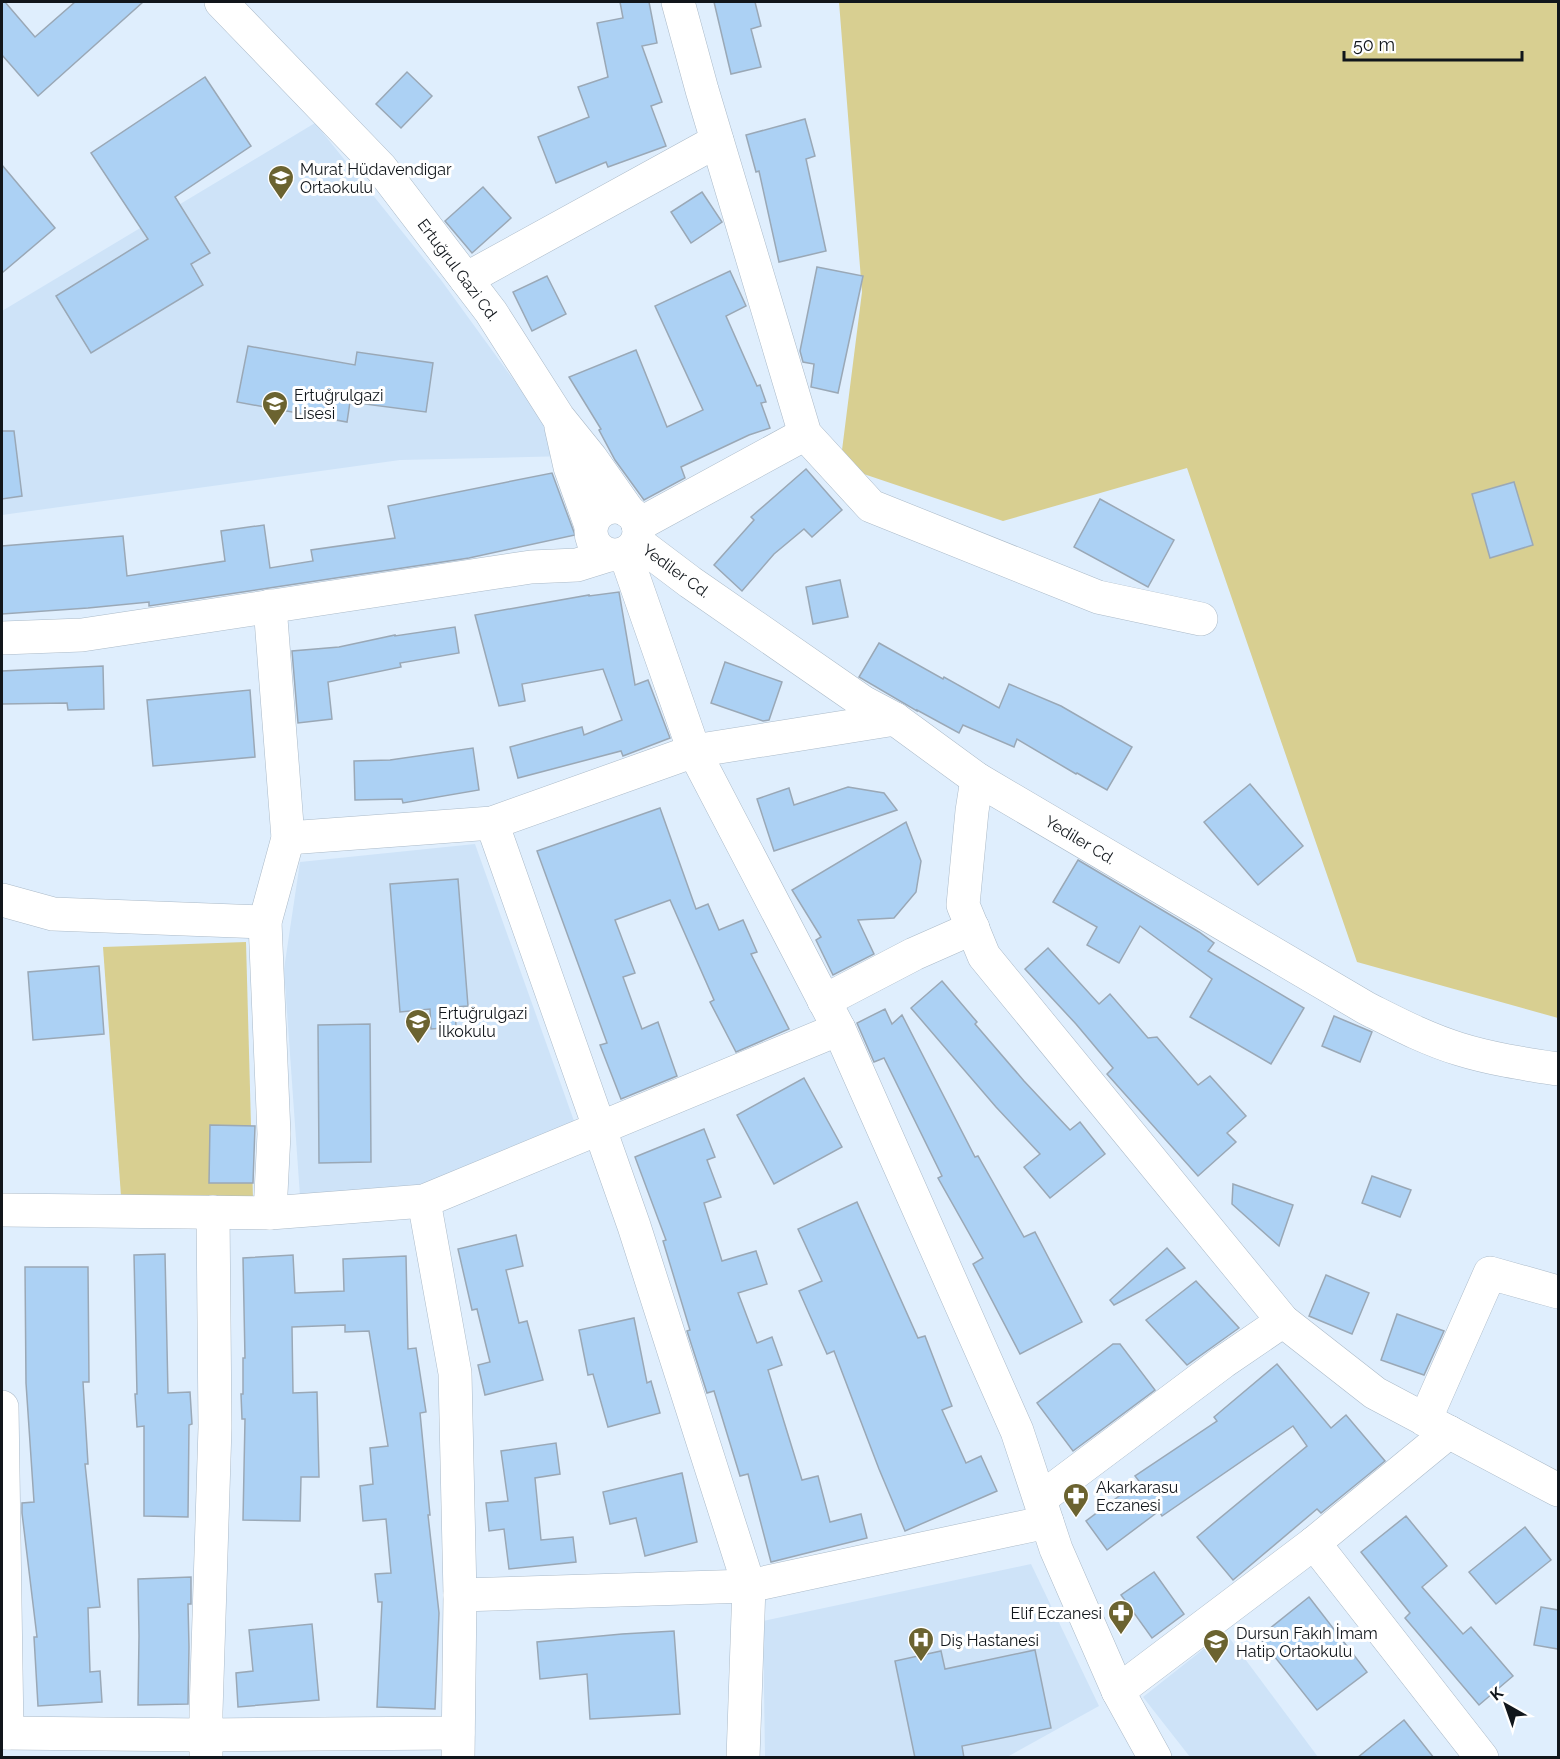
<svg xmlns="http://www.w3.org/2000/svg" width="1560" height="1759" font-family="Raleway,sans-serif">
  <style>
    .built { fill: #cee3f8 }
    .green { fill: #d8cf91 }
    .building { fill: #acd1f4; stroke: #9aa8b6; stroke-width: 1.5 }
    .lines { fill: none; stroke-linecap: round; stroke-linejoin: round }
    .minor-casing { stroke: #abbac8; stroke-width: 34 }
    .minor { stroke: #fff; stroke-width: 33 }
    .labels { text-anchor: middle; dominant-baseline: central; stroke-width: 6; stroke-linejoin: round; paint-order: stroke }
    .poi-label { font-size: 16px; fill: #11161b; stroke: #fff; text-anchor: start }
    .street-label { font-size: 16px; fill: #11161b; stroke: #fff }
  </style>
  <rect width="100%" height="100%" fill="#dfeefd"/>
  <g class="built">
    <polygon points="315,123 441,280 569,456 400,460 2,515 2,311"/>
    <polygon points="475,844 574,1121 405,1196 300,1196 284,969 300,862"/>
    <polygon points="1031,1564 1099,1706 1007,1757 765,1757 763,1621"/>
    <polygon points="1225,1632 1318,1757 1190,1757 1143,1697"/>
  </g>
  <g class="green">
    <polygon points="839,2 1558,2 1558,1018 1357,962 1187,468 1003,521 840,466 862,292"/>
    <polygon points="246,942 253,1199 121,1196 103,947"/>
  </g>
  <g class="building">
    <polygon points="2,2 5,2 35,37 75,2 143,2 38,96 2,55"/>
    <polygon points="620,2 649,2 657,43 642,46 662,102 651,106 666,146 608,167 606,162 556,183 538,137 589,117 578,87 608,77 597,23 623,18"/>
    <polygon points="714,2 755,2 761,26 751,29 761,67 731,74"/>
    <polygon points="407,72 432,96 401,128 376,104"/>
    <polygon points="205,77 251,146 175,197 210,253 191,264 203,285 91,353 56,296 148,239 91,153"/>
    <polygon points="805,119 815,156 806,159 826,251 779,262 759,171 756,172 746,135"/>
    <polygon points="2,165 55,228 2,273"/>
    <polygon points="483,187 511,218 472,253 445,221"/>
    <polygon points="702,192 722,222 691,243 671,212"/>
    <polygon points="817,267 863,276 838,393 811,387 814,364 803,362 800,351"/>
    <polygon points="730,271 746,306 726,316 757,386 760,385 766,402 761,403 770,428 749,435 681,467 685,478 644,500 615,460 599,430 601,429 569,377 636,350 667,427 703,410 655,306"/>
    <polygon points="547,276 566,314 532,331 513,292"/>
    <polygon points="248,346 355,365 357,352 433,363 426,412 350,402 347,422 237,402"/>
    <polygon points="2,431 14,431 22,496 2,499"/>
    <polygon points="806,469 842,510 812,537 804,529 774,554 742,591 714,565 754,520 751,517"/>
    <polygon points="552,473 575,535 469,558 149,606 149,602 88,608 2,614 2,546 123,536 127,576 225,561 221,531 264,525 270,568 313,561 311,550 395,538 388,506"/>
    <polygon points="1514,482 1533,545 1490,558 1472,494"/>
    <polygon points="1100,499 1174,540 1148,587 1074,547"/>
    <polygon points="840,580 848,617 813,624 806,587"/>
    <polygon points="619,592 635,685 648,680 670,738 623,756 621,751 518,778 510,747 582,727 584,735 622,720 603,669 522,684 525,701 499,706 475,615 589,595 589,596"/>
    <polygon points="455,627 459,653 400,663 401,667 328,682 332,719 298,723 292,651 339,647 395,635 395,636"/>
    <polygon points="879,643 943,679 944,677 999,708 1009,684 1061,706 1132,747 1107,790 1077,773 1076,774 1017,739 1014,747 963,725 959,733 917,710 917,711 859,677"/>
    <polygon points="725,662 782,682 769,720 763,721 711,703"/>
    <polygon points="103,666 104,709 68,710 67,703 2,704 2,671"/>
    <polygon points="250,690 255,757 153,766 147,700"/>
    <polygon points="473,748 479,790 403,803 402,799 355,800 354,761 390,760"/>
    <polygon points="1250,784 1303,846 1258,885 1204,822"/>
    <polygon points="848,787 884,793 897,810 774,851 757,799 789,788 794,805"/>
    <polygon points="660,808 696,909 708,904 719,930 743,920 757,952 751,954 789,1029 736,1052 710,1002 714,1000 670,900 615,920 635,973 623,977 642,1029 658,1022 677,1076 621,1099 600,1045 607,1043 537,851"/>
    <polygon points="906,822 921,861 916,892 894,918 858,920 874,954 833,975 816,940 821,937 792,890"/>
    <polygon points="1078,860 1199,932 1214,943 1208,951 1304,1008 1271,1064 1190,1017 1212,979 1140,926 1119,963 1087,945 1097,927 1053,902"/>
    <polygon points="458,879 468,1006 455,1007 456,1027 431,1029 430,1009 400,1012 390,884"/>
    <polygon points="1048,948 1099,1004 1110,994 1148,1038 1157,1037 1198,1085 1210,1076 1246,1116 1227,1133 1236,1142 1198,1176 1107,1074 1113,1068 1076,1024 1025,969"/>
    <polygon points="99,966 104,1034 33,1040 28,972"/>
    <polygon points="942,981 977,1022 975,1024 1024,1081 1070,1130 1080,1122 1105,1154 1050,1198 1024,1167 1040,1154 996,1107 911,1008"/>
    <polygon points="885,1009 892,1024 902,1015 975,1157 978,1156 1024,1237 1035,1232 1082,1322 1020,1354 973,1264 983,1258 938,1178 942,1176 884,1058 874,1062 857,1023"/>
    <polygon points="1334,1016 1372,1032 1360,1062 1322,1046"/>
    <polygon points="370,1024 371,1162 319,1163 318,1025"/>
    <polygon points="804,1078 842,1147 774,1184 737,1115"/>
    <polygon points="210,1125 255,1126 253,1183 209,1183"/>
    <polygon points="704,1129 715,1157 707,1160 721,1197 704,1203 722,1261 756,1251 767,1284 738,1293 757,1343 772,1337 782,1365 768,1370 802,1480 818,1476 830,1522 861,1514 867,1538 771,1562 748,1474 740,1476 714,1391 707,1393 687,1331 690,1330 663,1241 666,1240 635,1157"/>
    <polygon points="1372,1176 1411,1190 1400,1217 1362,1203"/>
    <polygon points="1233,1184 1293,1205 1279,1246 1232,1204"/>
    <polygon points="857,1202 918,1338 925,1336 952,1406 942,1410 966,1463 981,1456 997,1491 905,1531 879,1469 834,1351 827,1354 799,1291 822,1281 798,1229"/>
    <polygon points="516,1235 523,1266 506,1270 519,1323 527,1321 543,1380 485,1395 478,1365 490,1362 477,1309 472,1310 458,1249"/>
    <polygon points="1167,1248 1185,1268 1114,1305 1110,1300"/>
    <polygon points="165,1254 168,1393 190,1392 192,1424 189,1425 188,1517 144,1516 144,1426 137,1427 135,1394 137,1394 134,1255"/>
    <polygon points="293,1255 295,1293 344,1291 343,1259 406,1256 408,1349 416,1348 426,1412 420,1413 430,1515 428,1515 439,1613 435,1709 377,1707 382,1602 378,1602 375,1574 391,1573 386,1519 363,1521 360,1486 373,1484 370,1448 388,1446 369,1331 345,1332 345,1325 292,1327 293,1393 317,1392 319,1477 301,1477 300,1521 243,1520 245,1419 242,1419 241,1394 243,1394 243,1358 245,1358 243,1258"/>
    <polygon points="25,1267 88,1267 89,1382 83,1382 88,1464 85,1464 100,1607 88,1608 90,1672 100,1671 102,1702 38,1706 34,1637 37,1637 22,1513 22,1503 34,1502 26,1383"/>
    <polygon points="1326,1275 1369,1293 1352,1334 1309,1316"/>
    <polygon points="1196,1281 1239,1328 1187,1365 1146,1320"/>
    <polygon points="1397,1314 1444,1331 1424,1375 1381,1360"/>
    <polygon points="634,1318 647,1383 651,1381 660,1413 608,1427 593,1374 588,1375 579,1330"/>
    <polygon points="1113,1344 1120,1344 1155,1390 1073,1451 1037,1403"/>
    <polygon points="1277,1364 1331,1428 1346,1415 1385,1461 1321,1513 1317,1509 1233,1580 1197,1537 1307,1446 1293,1426 1162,1516 1159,1511 1107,1550 1086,1521 1139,1481 1135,1476 1217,1421 1214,1417"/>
    <polygon points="556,1443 560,1474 535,1478 541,1540 573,1537 576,1562 509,1569 504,1529 489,1531 486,1503 508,1501 501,1451"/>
    <polygon points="682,1473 697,1542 645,1556 636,1518 610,1524 603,1492"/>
    <polygon points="1406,1516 1447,1566 1422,1587 1463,1634 1471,1627 1513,1676 1479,1705 1405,1618 1410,1613 1361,1552"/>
    <polygon points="1525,1527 1551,1560 1496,1604 1469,1572"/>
    <polygon points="1154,1572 1184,1614 1152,1638 1121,1595"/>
    <polygon points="191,1577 191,1604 188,1604 189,1647 188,1704 138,1705 139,1636 138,1579"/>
    <polygon points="1309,1597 1367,1672 1317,1710 1259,1637"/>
    <polygon points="1541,1607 1558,1610 1558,1649 1534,1645"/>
    <polygon points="312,1624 319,1700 238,1707 236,1673 253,1671 249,1630"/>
    <polygon points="674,1631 680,1714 590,1719 587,1674 540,1679 537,1642 622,1634"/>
    <polygon points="1035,1650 1051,1728 962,1746 964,1758 915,1758 895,1661 941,1651 945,1669"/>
    <polygon points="1404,1720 1434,1758 1357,1758"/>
  </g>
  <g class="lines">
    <defs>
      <g id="minor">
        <polyline points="221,2 381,168 491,312 558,417 591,458 629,512"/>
        <polyline points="678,2 702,90 805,434 871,506 1098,597 1201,619"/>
        <polyline points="466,279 717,141"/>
        <polyline points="561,427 570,467 591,526"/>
        <circle cx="615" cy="531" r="24"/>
        <polyline points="638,525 805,434"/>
        <path d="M637,542l53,40 173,120 32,17 82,60 389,229c30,15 60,31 93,41 32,10 66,15 99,20"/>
        <polyline points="625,553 694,751 839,1029 1017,1431 1056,1549 1118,1691 1155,1758"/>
        <polyline points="2,638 82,635 531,567 577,565 609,555"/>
        <polyline points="977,779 972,811 963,905 984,956 1283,1321 1375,1393 1558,1490"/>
        <polyline points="492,823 634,1226 749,1586 743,1758"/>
        <polyline points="288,838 492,823 694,751 895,719"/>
        <polyline points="2,900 53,914 265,922"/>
        <polyline points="824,1001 914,954 973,928"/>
        <polyline points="424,1201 455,1373 460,1595 458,1758"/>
        <polyline points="2,1210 270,1213 424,1201 839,1029"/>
        <polyline points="270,1213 274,1134 265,922 288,838 270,606"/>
        <polyline points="2,1407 7,1733"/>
        <polyline points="1425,1420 1490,1273 1558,1292"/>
        <polyline points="1040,1499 1223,1362 1283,1321"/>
        <polyline points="1314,1543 1482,1758"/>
        <polyline points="460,1595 749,1586 1047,1522"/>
        <polyline points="1118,1691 1314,1543 1449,1432"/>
        <polyline points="2,1733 206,1735 458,1733"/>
        <polyline points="206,1758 206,1712 215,1427 213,1212"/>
      </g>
    </defs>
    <use href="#minor" class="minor-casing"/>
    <use href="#minor" class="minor"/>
  </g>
  <defs>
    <symbol id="school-pin" viewBox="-11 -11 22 30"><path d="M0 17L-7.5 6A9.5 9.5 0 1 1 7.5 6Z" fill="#6b6330" stroke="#fff"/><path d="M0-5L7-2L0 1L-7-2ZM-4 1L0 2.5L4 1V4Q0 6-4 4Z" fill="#fff"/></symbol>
    <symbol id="pharmacy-pin" viewBox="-11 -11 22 30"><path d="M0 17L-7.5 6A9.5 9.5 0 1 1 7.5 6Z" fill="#6b6330" stroke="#fff"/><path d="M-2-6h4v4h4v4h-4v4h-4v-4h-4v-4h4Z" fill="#fff"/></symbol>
    <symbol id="hospital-pin" viewBox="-11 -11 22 30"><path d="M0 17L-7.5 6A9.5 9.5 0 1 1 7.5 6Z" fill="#6b6330" stroke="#fff"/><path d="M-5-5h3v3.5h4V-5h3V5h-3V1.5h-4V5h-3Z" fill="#fff"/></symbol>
  </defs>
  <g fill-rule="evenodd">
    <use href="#school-pin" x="266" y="163" width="30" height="40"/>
    <use href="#school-pin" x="260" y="389" width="30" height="40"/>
    <use href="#school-pin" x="403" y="1007" width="30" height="40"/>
    <use href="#pharmacy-pin" x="1061" y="1481" width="30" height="40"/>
    <use href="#pharmacy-pin" x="1106" y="1598" width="30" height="40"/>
    <use href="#hospital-pin" x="906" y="1625" width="30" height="40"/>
    <use href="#school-pin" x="1201" y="1627" width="30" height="40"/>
  </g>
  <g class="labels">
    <g class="poi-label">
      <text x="300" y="169">Murat Hüdavendigar<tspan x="300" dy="18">Ortaokulu</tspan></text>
      <text x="294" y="395">Ertuğrulgazi<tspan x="294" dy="18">Lisesi</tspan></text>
      <text x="438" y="1013">Ertuğrulgazi<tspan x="438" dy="18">İlkokulu</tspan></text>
      <text x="1096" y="1487">Akarkarasu<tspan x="1096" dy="18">Eczanesi</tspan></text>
      <text x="1102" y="1613" text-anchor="end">Elif Eczanesi</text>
      <text x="1236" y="1633">Dursun Fakıh İmam<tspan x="1236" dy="18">Hatip Ortaokulu</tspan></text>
      <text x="940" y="1640">Diş Hastanesi</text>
    </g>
    <g class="street-label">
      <text transform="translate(458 270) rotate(53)">Ertuğrul Gazi Cd.</text>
      <text transform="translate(676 571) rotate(36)">Yediler Cd.</text>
      <text transform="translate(1080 840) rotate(31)">Yediler Cd.</text>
    </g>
  </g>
  <rect width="1560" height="1759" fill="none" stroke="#11161b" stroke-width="6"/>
  <g transform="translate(1506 1705) rotate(320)" stroke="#ffffff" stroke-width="4.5" paint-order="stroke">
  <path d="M0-4.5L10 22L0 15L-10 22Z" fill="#11161b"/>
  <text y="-9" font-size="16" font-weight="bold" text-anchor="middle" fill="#11161b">K</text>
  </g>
  <path d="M1344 51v9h178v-9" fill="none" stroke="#11161b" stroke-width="3"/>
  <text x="1353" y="51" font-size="18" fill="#11161b" stroke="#ffffff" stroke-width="4.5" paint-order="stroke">50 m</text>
</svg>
